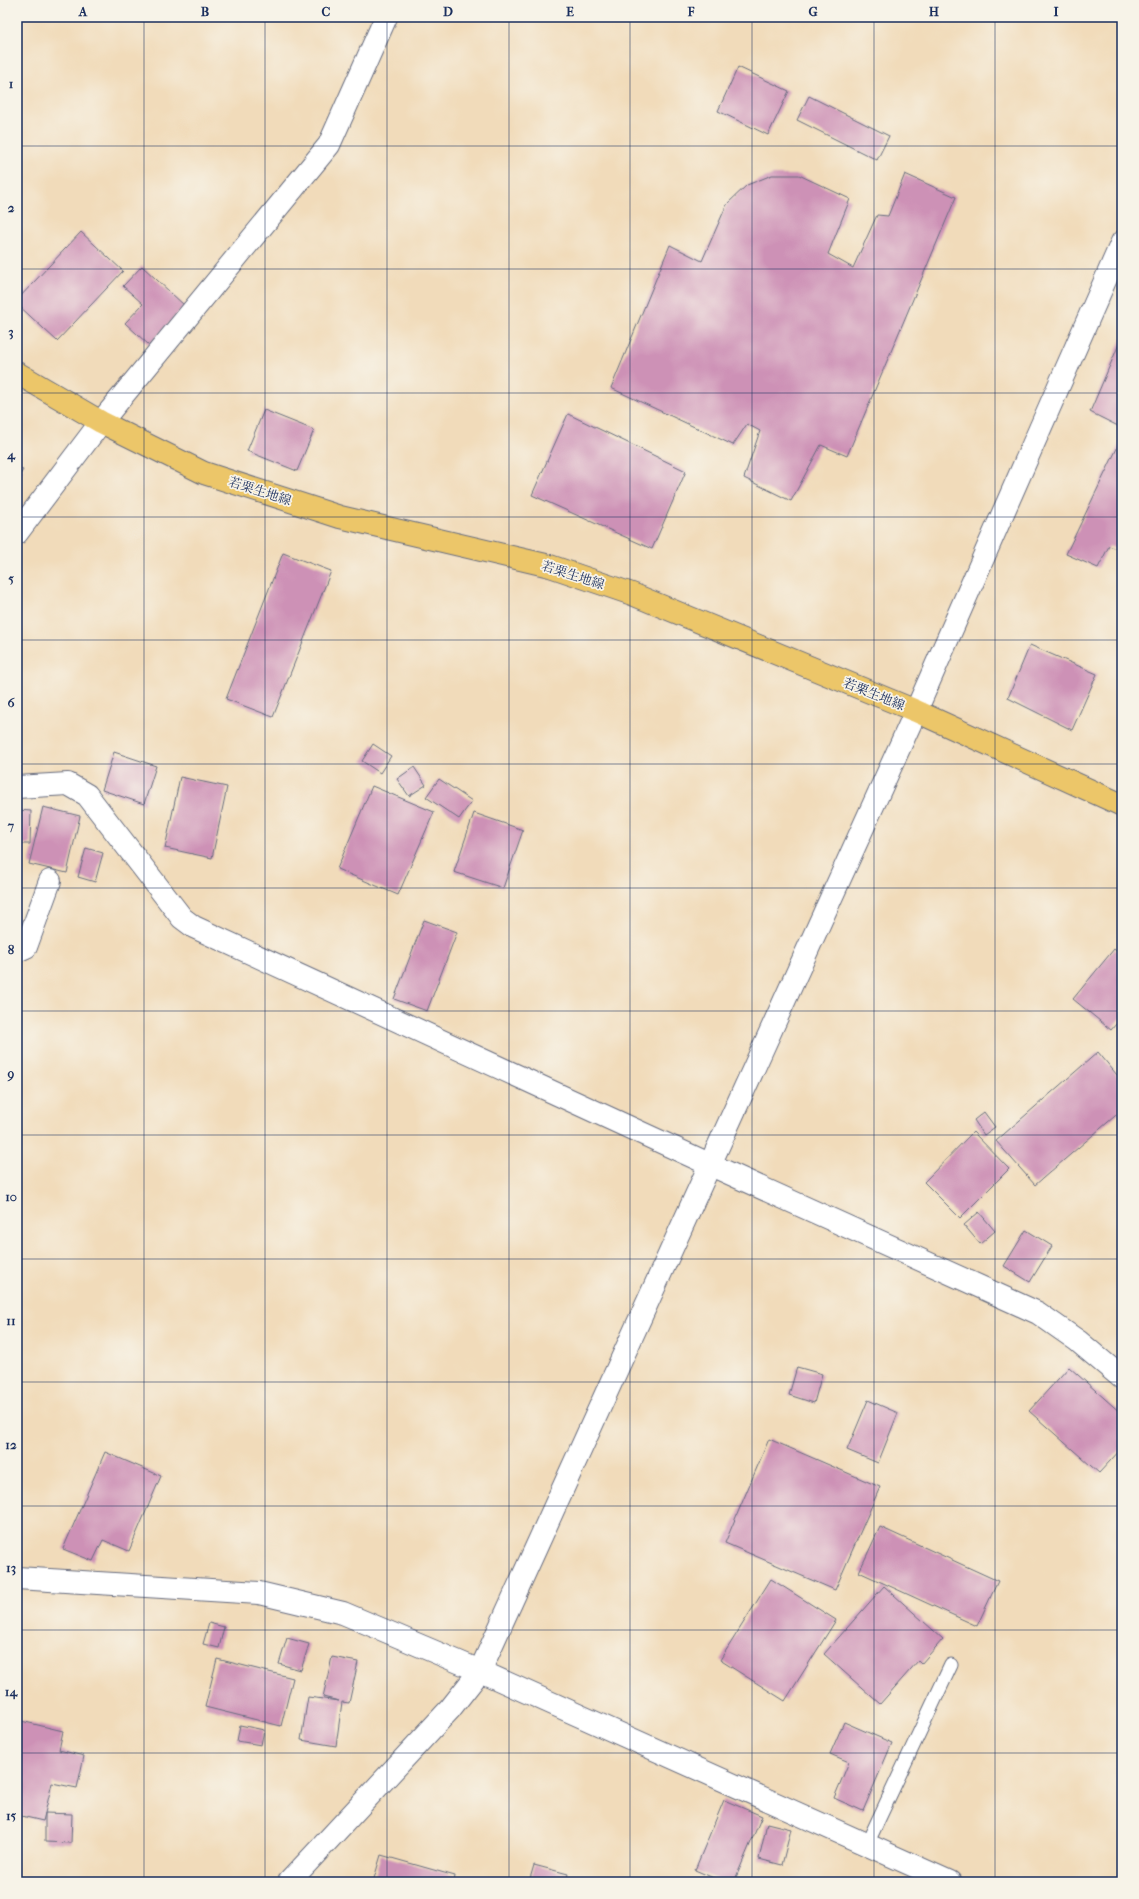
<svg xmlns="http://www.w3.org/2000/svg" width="1139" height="1899" font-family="'IM FELL French Canon','Noto Serif JP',serif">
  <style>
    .building { fill: #cd91b6 }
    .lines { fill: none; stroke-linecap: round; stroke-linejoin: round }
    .lane-casing { stroke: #666b7e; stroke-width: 15 }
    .street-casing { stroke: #666b7e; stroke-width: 24 }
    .primary-casing { stroke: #666b7e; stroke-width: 24 }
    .lane { stroke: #fff; stroke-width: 13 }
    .street { stroke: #fff; stroke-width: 22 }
    .primary { stroke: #ecc669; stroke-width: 22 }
    .grid { fill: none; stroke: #1b2f5e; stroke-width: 1; stroke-opacity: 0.55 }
    .labels { text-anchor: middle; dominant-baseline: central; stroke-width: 3.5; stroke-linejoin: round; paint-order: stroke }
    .street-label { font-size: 13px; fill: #1b2f5e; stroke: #f7f3e8 }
    .neatline { fill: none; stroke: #1b2f5e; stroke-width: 1.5 }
    .grid-label { font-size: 13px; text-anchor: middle; font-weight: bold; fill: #1b2f5e }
  </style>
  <rect width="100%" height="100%" fill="#f7f3e8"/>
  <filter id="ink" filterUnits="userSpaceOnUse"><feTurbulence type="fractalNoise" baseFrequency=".025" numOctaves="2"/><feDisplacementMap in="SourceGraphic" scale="8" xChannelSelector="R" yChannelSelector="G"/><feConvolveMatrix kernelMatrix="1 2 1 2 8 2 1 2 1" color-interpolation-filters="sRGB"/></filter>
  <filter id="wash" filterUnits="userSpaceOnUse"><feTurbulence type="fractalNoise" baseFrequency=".012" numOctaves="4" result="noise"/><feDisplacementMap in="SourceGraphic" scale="16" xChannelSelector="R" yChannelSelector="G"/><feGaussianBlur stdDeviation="0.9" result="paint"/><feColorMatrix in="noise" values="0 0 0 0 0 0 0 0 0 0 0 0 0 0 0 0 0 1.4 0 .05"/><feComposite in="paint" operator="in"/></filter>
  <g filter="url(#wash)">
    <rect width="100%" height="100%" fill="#f1dbba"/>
    <g id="blocks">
      <g class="building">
        <polygon points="738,67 789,91 768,135 718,111"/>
        <polygon points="809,96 889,136 877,160 797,120"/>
        <polygon points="905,174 956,197 847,456 821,445 791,501 744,478 760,431 747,424 733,445 611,388 670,245 702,261 727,204 747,185 772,175 799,175 850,199 828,254 853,268 877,215 888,216"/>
        <polygon points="81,232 123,271 57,341 17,304 17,300"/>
        <polygon points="142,266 185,306 149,345 125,323 143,304 123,286"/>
        <polygon points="1122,337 1122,428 1090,412"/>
        <polygon points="264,410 314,430 297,471 247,451"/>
        <polygon points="568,414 686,471 652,549 532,495"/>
        <polygon points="1122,438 1122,551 1109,546 1098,568 1066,554"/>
        <polygon points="17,467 23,470 17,480"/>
        <polygon points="283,553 331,571 273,717 226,699"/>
        <polygon points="1030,645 1097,674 1072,730 1008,698"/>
        <polygon points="373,744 391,756 380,773 362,761"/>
        <polygon points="114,752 156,766 144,804 102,790"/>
        <polygon points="414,767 426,785 409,796 397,779"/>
        <polygon points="180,777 227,787 212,858 165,848"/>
        <polygon points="439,779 472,801 459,819 426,797"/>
        <polygon points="372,786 434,812 398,895 337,869"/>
        <polygon points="43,807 80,816 67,873 29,864"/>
        <polygon points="17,810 31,811 30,844 17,844"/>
        <polygon points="474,813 523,830 503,888 454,872"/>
        <polygon points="86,848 103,853 95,882 78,877"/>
        <polygon points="424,920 457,932 427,1011 394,999"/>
        <polygon points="1114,949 1122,956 1122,1017 1111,1030 1073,999"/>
        <polygon points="1098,1052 1122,1081 1122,1110 1035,1185 996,1141"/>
        <polygon points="984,1112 995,1127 984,1135 974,1120"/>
        <polygon points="973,1132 1009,1169 960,1218 924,1182"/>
        <polygon points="979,1212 995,1231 980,1244 964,1225"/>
        <polygon points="1026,1230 1052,1246 1030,1282 1004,1266"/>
        <polygon points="797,1367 822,1374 814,1403 789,1395"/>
        <polygon points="1069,1367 1122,1414 1122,1448 1099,1473 1029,1411"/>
        <polygon points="868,1400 898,1413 878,1463 847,1450"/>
        <polygon points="769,1439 880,1487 835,1590 725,1543"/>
        <polygon points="105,1452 161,1476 129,1551 103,1540 93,1561 63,1549"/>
        <polygon points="880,1527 998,1581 977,1626 859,1572"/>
        <polygon points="771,1579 836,1620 785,1701 720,1660"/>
        <polygon points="884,1586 943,1639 921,1664 918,1661 880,1704 824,1654"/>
        <polygon points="209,1623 224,1627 219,1648 203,1644"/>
        <polygon points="287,1638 309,1644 301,1670 279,1664"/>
        <polygon points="332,1657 358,1662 349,1703 342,1702 336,1746 301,1740 308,1697 339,1701 323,1697"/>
        <polygon points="217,1659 293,1678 281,1726 205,1707"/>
        <polygon points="17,1720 63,1731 59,1750 84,1756 77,1788 52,1783 45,1813 72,1814 71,1843 45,1842 45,1813 43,1821 17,1815"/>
        <polygon points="844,1722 892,1743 863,1811 834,1798 849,1762 830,1754"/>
        <polygon points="240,1725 264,1730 261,1745 237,1741"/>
        <polygon points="724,1800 762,1816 734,1882 723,1882 695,1870"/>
        <polygon points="767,1823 791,1829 782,1865 759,1859"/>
        <polygon points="381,1855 455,1876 454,1882 373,1882"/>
        <polygon points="534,1865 568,1874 566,1882 529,1882"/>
      </g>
    </g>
  </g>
  <g filter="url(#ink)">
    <use href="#blocks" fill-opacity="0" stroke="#666b7e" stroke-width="1"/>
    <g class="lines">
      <defs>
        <polyline id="lane" points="867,1844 951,1665"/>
        <g id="street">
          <polyline points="17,533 101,422 329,145 386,17"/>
          <polyline points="17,787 68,784 87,795 182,918 194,927 711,1165 1038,1313 1078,1341 1122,1378"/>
          <polyline points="17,951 26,947 50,881"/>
          <polyline points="17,1578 259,1593 343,1613 480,1671 950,1882"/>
          <polyline points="289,1882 450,1709 480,1671 916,711 1122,242"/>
        </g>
        <polyline id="primary" points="17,373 101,422 204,473 340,517 550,566 632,594 916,711 1122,805"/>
      </defs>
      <use href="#lane" class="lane-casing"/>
      <use href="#street" class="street-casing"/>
      <use href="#primary" class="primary-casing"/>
      <use href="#lane" class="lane"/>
      <use href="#street" class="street"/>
      <use href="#primary" class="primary"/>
    </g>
  </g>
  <path class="grid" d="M144,17v1865M265,17v1865M387,17v1865M509,17v1865M630,17v1865M752,17v1865M874,17v1865M995,17v1865M17,146h1105M17,269h1105M17,393h1105M17,517h1105M17,640h1105M17,764h1105M17,888h1105M17,1011h1105M17,1135h1105M17,1259h1105M17,1382h1105M17,1506h1105M17,1630h1105M17,1753h1105"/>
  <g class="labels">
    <g class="street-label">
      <text transform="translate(260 491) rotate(18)">若栗生地線</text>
      <text transform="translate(573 575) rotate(18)">若栗生地線</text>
      <text transform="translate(874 694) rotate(22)">若栗生地線</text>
    </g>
  </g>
  <rect width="1139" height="1899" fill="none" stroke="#f7f3e8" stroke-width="44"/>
  <rect x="22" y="22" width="1095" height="1855" class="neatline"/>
  <g class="grid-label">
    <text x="83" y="16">A</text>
    <text x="205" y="16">B</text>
    <text x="326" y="16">C</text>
    <text x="448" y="16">D</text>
    <text x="570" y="16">E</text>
    <text x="691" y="16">F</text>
    <text x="813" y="16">G</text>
    <text x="934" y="16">H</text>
    <text x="1056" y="16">I</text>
    <text x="11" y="88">1</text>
    <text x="11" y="212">2</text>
    <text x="11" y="336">3</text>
    <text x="11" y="459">4</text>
    <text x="11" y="583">5</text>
    <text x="11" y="707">6</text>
    <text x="11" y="830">7</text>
    <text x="11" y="954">8</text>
    <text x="11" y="1078">9</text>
    <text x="11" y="1201">10</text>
    <text x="11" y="1325">11</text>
    <text x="11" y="1449">12</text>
    <text x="11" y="1572">13</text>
    <text x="11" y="1696">14</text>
    <text x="11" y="1820">15</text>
  </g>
</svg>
